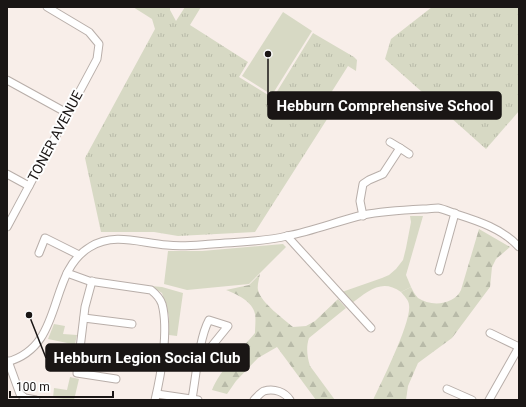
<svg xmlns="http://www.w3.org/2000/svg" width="526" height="407" font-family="Roboto,sans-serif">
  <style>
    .green { fill: #d7d9c4 }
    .forest { fill: url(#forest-firs) }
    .park { fill: url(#park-tufts) }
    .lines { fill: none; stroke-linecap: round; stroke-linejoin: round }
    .minor-casing { stroke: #b8aea9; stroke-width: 9 }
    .minor { stroke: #fff; stroke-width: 7 }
    .labels { text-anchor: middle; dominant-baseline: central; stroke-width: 4; stroke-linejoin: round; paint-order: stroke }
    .street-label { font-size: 14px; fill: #1a1615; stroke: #fefefe }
    .leader { fill: none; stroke: #1a1615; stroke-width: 1.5 }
    .callout-dot { fill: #1a1615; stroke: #fefefe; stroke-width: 1.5 }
    .callout { fill: #1a1615; stroke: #1a1615; stroke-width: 1.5 }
    .callout-label { font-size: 15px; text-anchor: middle; font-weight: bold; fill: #fff }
  </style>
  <defs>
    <pattern id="forest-firs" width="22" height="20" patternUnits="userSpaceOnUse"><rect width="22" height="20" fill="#d7d9c4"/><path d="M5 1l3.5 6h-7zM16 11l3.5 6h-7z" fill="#b8baa8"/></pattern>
    <pattern id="park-tufts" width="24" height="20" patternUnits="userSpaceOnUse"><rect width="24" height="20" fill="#d7d9c4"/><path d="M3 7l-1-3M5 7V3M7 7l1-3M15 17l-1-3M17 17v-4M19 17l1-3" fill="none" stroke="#b8baa8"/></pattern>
  </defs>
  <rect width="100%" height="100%" fill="#f8eee9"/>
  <g class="green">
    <polygon points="283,12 312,31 272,95 242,76"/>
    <path d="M410,216h13l-17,59 5,12 -10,5c-19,-14 -33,-1 -49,11l-10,-11 40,-14 7,-3 7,-6 7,-9 3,-12 5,-26z"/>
    <polygon points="283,244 286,247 249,284 187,290 164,284 168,251 202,251"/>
    <polygon points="151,286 162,287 183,293 177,336 169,335 169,316 162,293"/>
    <polygon points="54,324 65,326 63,334 77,335 75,344 72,344 48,339"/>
    <polygon points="70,377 79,379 74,400 53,398 54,388 67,390"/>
  </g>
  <g class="forest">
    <path d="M479,229l31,18 -14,12 -4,8 -2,20 -38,51 -34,25 -10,23 -2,14h-33c8,-17 39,-79 36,-95 0,-5 -5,-9 -8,-13l10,-5c2,4 4,8 7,11 13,9 36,7 43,-8z"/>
    <path d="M260,274c-1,5 -3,12 -2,16 3,13 26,29 35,37l13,-1 9,-5 23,-22 8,9 -37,30c-3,9 -2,18 1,28l25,34h-19l-39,-53 -19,11 -22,23 -9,13 -15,-4c8,-20 29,-40 43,-57 0,-6 1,-13 0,-19 -2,-12 -18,-20 -29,-24l23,-5z"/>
  </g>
  <g class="park">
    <polygon points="133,7 170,7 170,10 176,21 185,7 201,7 190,25 248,62 239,77 273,98 313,33 354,57 357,60 356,71 348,66 329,96 338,102 255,232 178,236 154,232 101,232 85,158 155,29 152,19"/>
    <polygon points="432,7 519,7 519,111 486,149 385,59 391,39"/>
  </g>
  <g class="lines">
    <defs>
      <g id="minor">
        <polyline points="7,80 67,113"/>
        <polyline points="400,148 409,154"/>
        <polyline points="7,174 29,186"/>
        <polyline points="363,216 360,201 363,184 369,180 383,174 400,148 390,142"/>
        <polyline points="7,227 97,59 99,44 89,32 47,7"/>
        <polyline points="287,236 371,328"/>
        <polyline points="39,253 45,238 79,255"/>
        <polyline points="439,271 455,213"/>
        <path d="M67,273l22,8 62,9c5,4 9,8 11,14 7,26 -1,71 -7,96"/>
        <polyline points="92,281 85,307 77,373 116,379"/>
        <polyline points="84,318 132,324"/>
        <polyline points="490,333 519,347"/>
        <polyline points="8,361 20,394 25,398 36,400"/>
        <path d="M7,362c59,-16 39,-89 83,-115 24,-15 50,-4 77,-2 15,2 30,0 45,-1 25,-2 51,-2 75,-8 26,-5 51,-15 76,-21 20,-4 40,-5 60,-6 5,0 11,-1 15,-1 6,1 12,4 18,6 22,7 47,15 63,33"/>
        <polyline points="447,389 472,400"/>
        <polyline points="157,394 198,400"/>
        <path d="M192,399c4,-22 7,-61 17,-79l19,6 -30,37"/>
        <path d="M254,400c3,-3 6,-7 10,-9 10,-3 21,1 26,9"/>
        <polyline points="489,400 519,347"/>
      </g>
    </defs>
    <use href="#minor" class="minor-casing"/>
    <use href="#minor" class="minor"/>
  </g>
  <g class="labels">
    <g class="street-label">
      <text transform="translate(55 136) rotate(-62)">TONER AVENUE</text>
    </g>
  </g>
  <path class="leader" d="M268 54L268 105M29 315L46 358"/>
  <g class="callout-dot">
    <circle cx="268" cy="54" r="4"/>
    <circle cx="29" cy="315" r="4"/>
  </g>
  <g class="callout">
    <rect x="268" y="92" width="233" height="27" rx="4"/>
    <rect x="46" y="344" width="203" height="27" rx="4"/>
  </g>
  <g class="callout-label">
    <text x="385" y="111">Hebburn Comprehensive School</text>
    <text x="147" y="363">Hebburn Legion Social Club</text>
  </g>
  <rect width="526" height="407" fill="none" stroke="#1a1615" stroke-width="16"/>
  <path d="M10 391v6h103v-6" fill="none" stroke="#1a1615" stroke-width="2"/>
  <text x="16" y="391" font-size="12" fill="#1a1615" stroke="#fefefe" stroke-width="3" paint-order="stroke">100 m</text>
</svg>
